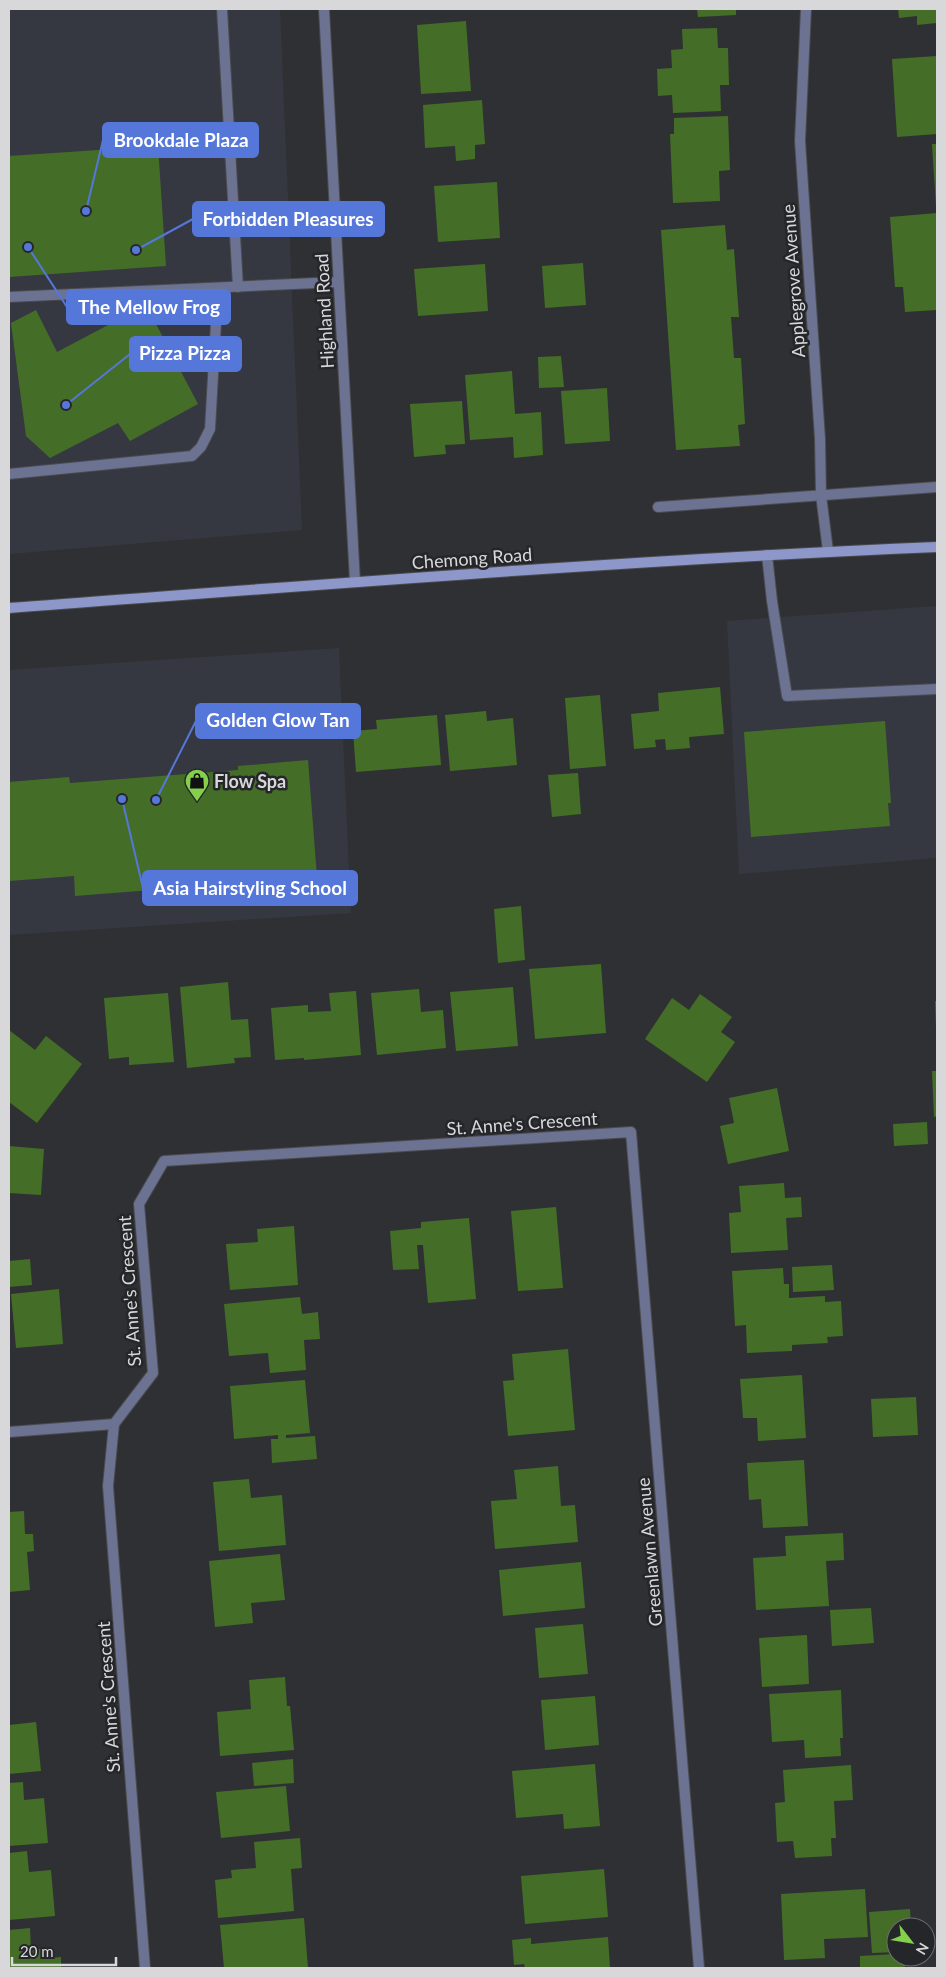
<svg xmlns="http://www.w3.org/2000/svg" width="946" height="1977" font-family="Lato,sans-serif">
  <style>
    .built { fill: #363841 }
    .building { fill: #446e27 }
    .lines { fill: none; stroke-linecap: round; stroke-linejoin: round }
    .service-casing { stroke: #4a4b4e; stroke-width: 12 }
    .minor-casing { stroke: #4a4b4e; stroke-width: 12 }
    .secondary-casing { stroke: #4a4b4e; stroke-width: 12 }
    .service { stroke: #6c7292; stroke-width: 10 }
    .minor { stroke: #6c7292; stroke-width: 10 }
    .secondary { stroke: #8d97ca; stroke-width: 10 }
    .labels { text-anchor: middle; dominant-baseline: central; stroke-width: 5; stroke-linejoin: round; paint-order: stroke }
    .street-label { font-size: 18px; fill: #d8d8da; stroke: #252629 }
    .poi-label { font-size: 18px; font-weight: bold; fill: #d8d8da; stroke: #252629; text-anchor: start }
    .leader { fill: none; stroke: #5577d9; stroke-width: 2 }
    .callout-dot { fill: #5577d9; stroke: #252629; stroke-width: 2 }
    .callout { fill: #5577d9; stroke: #5577d9; stroke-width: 2 }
    .callout-label { font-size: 19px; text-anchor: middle; font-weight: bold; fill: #fff }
  </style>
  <rect width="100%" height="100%" fill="#2f3033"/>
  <g class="built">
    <polygon points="9,9 280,9 302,530 9,554"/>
    <polygon points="937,606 937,858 739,874 727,621"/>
    <polygon points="339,648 351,913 9,935 9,670"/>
  </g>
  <g class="building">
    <polygon points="697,9 736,9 736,15 698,17"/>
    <polygon points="898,9 937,9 937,23 917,25 917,16 899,18"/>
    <polygon points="466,21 471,91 421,94 417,25"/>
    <polygon points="717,28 718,48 728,48 729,85 720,85 721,111 673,113 672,95 658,96 657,69 672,68 671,50 683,49 682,29"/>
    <polygon points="937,56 937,134 897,137 892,59"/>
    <polygon points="482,100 485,144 475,145 475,159 456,161 455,146 425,148 423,105"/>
    <polygon points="728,116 730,170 719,171 720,201 673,203 670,134 674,134 674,118"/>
    <polygon points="932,144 937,144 937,207 936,207"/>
    <polygon points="158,146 166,266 9,277 9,156"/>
    <polygon points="497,182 500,238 438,242 434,186"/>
    <polygon points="937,213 937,310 905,312 903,287 895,287 890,217"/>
    <polygon points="725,225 727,250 734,249 739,317 731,317 734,358 741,358 745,424 738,425 740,446 676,450 661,230"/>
    <polygon points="583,263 586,305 545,308 542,266"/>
    <polygon points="485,264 488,311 418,316 414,269"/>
    <polygon points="146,305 198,404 130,441 118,423 50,458 26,436 11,323 36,310 57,352"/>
    <polygon points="561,356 564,387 539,388 538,357"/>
    <polygon points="512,371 515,414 541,412 543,455 514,458 513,437 470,440 465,375"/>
    <polygon points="607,388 610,441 565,444 561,391"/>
    <polygon points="462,401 465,444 445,445 446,454 414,457 410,404"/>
    <polygon points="720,687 724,734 689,737 690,748 666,750 665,739 655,740 656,747 634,749 631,714 659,711 658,693"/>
    <polygon points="600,695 606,766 570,769 565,698"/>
    <polygon points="486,711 487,721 513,718 517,765 450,771 445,715"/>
    <polygon points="437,715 441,765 356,772 353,731 377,729 376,720"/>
    <polygon points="885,721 891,803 888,803 890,826 751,837 744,732"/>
    <polygon points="308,760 317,877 75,896 74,876 9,881 9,782 69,777 70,783 238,770 238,766"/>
    <polygon points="578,773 581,814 552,817 548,775"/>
    <polygon points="521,906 525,960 498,963 494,909"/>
    <polygon points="601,964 606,1033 535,1039 529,969"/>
    <polygon points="228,982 231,1020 248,1019 251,1057 234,1058 235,1063 187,1068 180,987"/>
    <polygon points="513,987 518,1046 456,1051 450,992"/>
    <polygon points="419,989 421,1012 443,1010 446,1048 377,1055 371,993"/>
    <polygon points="356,991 361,1055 304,1060 304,1058 275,1060 271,1008 308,1005 308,1012 331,1011 329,993"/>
    <polygon points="168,993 174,1062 129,1065 129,1057 109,1059 104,998"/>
    <polygon points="700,994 732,1017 721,1032 735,1042 707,1082 645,1039 672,998 689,1010"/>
    <polygon points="935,1001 937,1001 937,1028 936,1028"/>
    <polygon points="9,1030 35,1050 46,1036 82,1064 37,1123 9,1102"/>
    <polygon points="932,1071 937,1071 937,1116 934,1117"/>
    <polygon points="777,1088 789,1151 728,1164 720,1126 734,1123 729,1098"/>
    <polygon points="927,1122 928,1144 894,1146 893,1124"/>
    <polygon points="9,1146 44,1149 41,1195 9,1193"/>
    <polygon points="784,1183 785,1198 801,1197 802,1217 786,1218 788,1250 731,1253 729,1213 741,1212 739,1186"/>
    <polygon points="556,1207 563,1288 518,1291 511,1211"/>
    <polygon points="469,1218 476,1299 428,1303 423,1245 417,1245 419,1269 393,1270 390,1231 421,1228 421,1222"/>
    <polygon points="294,1226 298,1285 230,1290 226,1244 258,1242 257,1229"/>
    <polygon points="30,1259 32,1285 9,1287 9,1261"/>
    <polygon points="832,1265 834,1290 793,1292 792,1267"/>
    <polygon points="783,1268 784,1284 789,1284 789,1298 825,1296 825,1302 841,1301 843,1336 827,1337 828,1343 792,1345 792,1351 747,1353 746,1325 735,1326 732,1271"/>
    <polygon points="59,1289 63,1344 16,1348 11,1294"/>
    <polygon points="300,1297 302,1314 318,1312 320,1339 304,1340 306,1370 270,1373 268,1353 229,1356 224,1304"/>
    <polygon points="568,1349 575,1430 508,1436 503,1381 514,1380 512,1354"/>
    <polygon points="802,1375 806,1438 758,1441 757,1418 743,1418 740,1379"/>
    <polygon points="305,1380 310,1433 286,1435 286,1438 315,1436 317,1459 272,1463 271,1439 278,1439 278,1435 234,1439 230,1386"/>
    <polygon points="916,1397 918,1435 873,1437 871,1399"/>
    <polygon points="804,1460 808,1526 763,1528 761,1499 749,1500 747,1463"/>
    <polygon points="558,1466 561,1506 575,1505 578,1542 495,1549 491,1501 517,1499 514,1470"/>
    <polygon points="249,1479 251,1498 282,1495 286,1545 219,1551 213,1482"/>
    <polygon points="24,1511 25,1534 33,1534 34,1551 27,1552 30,1590 9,1592 9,1512"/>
    <polygon points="843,1533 844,1560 826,1561 829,1606 756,1610 753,1558 786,1556 785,1536"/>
    <polygon points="280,1554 285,1600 251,1603 253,1623 215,1627 209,1561"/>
    <polygon points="581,1562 585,1608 503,1616 499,1570"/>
    <polygon points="871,1608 874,1643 832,1646 830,1610"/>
    <polygon points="583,1624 588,1674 539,1678 535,1628"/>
    <polygon points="807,1635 809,1684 762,1687 759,1638"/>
    <polygon points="285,1677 287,1706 290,1706 294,1750 220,1756 217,1712 251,1709 249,1680"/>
    <polygon points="841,1690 843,1738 840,1738 841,1756 805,1758 804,1740 772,1742 769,1694"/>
    <polygon points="595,1696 599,1745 545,1750 541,1700"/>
    <polygon points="36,1722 41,1771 9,1774 9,1725"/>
    <polygon points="293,1759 294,1783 254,1786 252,1763"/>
    <polygon points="595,1764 600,1826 564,1829 563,1814 516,1818 512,1771"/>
    <polygon points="851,1765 853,1800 834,1801 836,1838 831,1838 832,1856 795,1858 793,1841 777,1842 775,1803 785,1802 783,1770"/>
    <polygon points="23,1782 24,1800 44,1798 48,1843 9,1846 9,1783"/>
    <polygon points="286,1786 290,1831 221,1838 216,1792"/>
    <polygon points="300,1838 302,1868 291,1869 294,1911 218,1918 215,1880 232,1878 231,1870 256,1868 254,1842"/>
    <polygon points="27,1851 29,1872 51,1870 55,1916 9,1920 9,1853"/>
    <polygon points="604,1869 608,1917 525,1924 521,1876"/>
    <polygon points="865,1889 868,1937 824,1939 825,1958 784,1960 781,1894"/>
    <polygon points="910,1909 911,1927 896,1927 896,1952 872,1953 869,1912"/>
    <polygon points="304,1918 308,1968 224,1968 220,1925"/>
    <polygon points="30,1928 31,1950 50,1948 51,1958 61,1957 61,1968 9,1968 9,1930"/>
    <polygon points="608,1937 610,1968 525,1968 524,1964 514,1965 512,1940 531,1938 531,1944"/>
    <polygon points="896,1954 896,1957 905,1957 905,1968 860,1968 860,1956"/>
  </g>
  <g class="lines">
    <defs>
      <g id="service">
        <polyline points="222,9 238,287"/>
        <polyline points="9,297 338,282"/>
        <polyline points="9,474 192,456 201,447 210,429 218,288"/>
        <polyline points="658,507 937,487"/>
        <polyline points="767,555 772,601 787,696 937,689"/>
      </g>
      <g id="minor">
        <polyline points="324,9 355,582"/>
        <polyline points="806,9 800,141 820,439 821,495 828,551"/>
        <polyline points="9,1432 114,1424"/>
        <polyline points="145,1968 108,1486 114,1424 153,1373 139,1204 164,1161 631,1132 699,1968"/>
      </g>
      <path id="secondary" d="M9,608c309,-23 618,-48 928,-61"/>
    </defs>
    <use href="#service" class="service-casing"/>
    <use href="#minor" class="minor-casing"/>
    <use href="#secondary" class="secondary-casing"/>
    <use href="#service" class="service"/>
    <use href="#minor" class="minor"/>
    <use href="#secondary" class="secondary"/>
  </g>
  <defs>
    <symbol id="shop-pin" viewBox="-11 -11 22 30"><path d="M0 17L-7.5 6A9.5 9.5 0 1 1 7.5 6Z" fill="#84d04d" stroke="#252629"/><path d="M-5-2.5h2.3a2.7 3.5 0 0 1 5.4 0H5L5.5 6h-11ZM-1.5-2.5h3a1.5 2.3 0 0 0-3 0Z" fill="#111"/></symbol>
  </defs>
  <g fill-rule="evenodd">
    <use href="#shop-pin" x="183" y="767" width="28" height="38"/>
  </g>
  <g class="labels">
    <g class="street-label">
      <text transform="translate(793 281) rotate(-94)">Applegrove Avenue</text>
      <text transform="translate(324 311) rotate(-93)">Highland Road</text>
      <text transform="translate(472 558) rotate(-4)">Chemong Road</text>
      <text transform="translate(522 1123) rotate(-4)">St. Anne's Crescent</text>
      <text transform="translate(129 1291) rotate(-94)">St. Anne's Crescent</text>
      <text transform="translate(649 1552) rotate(-95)">Greenlawn Avenue</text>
      <text transform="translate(108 1697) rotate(-94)">St. Anne's Crescent</text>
    </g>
    <g class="poi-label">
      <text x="214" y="781">Flow Spa</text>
    </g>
  </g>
  <path class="leader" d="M86 211L103 140M136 250L193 219M28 247L67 307M66 405L130 354M156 800L196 721M122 799L143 888"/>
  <g class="callout-dot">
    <circle cx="86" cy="211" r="5"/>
    <circle cx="136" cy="250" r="5"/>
    <circle cx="28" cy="247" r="5"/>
    <circle cx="66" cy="405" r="5"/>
    <circle cx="156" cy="800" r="5"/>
    <circle cx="122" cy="799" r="5"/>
  </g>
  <g class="callout">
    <rect x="103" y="123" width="155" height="34" rx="5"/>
    <rect x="193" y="202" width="191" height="34" rx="5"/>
    <rect x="67" y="290" width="163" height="34" rx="5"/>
    <rect x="130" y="337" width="111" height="34" rx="5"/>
    <rect x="196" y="704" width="164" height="34" rx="5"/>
    <rect x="143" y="871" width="214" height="34" rx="5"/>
  </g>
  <g class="callout-label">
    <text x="181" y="147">Brookdale Plaza</text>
    <text x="288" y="226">Forbidden Pleasures</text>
    <text x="149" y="314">The Mellow Frog</text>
    <text x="185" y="360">Pizza Pizza</text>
    <text x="278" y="727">Golden Glow Tan</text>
    <text x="250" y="895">Asia Hairstyling School</text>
  </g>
  <rect width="946" height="1977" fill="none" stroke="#d8d8da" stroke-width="20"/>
  <g transform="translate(911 1942) rotate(121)"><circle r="24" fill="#252629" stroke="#6d6d70"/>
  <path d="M0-4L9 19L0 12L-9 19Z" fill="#84d04d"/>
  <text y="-8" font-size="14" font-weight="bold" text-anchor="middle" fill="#d8d8da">N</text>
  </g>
  <path d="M12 1957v8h104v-8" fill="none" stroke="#d8d8da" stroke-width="2.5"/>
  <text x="20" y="1957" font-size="15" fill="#d8d8da" stroke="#252629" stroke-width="4" paint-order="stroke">20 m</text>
</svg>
